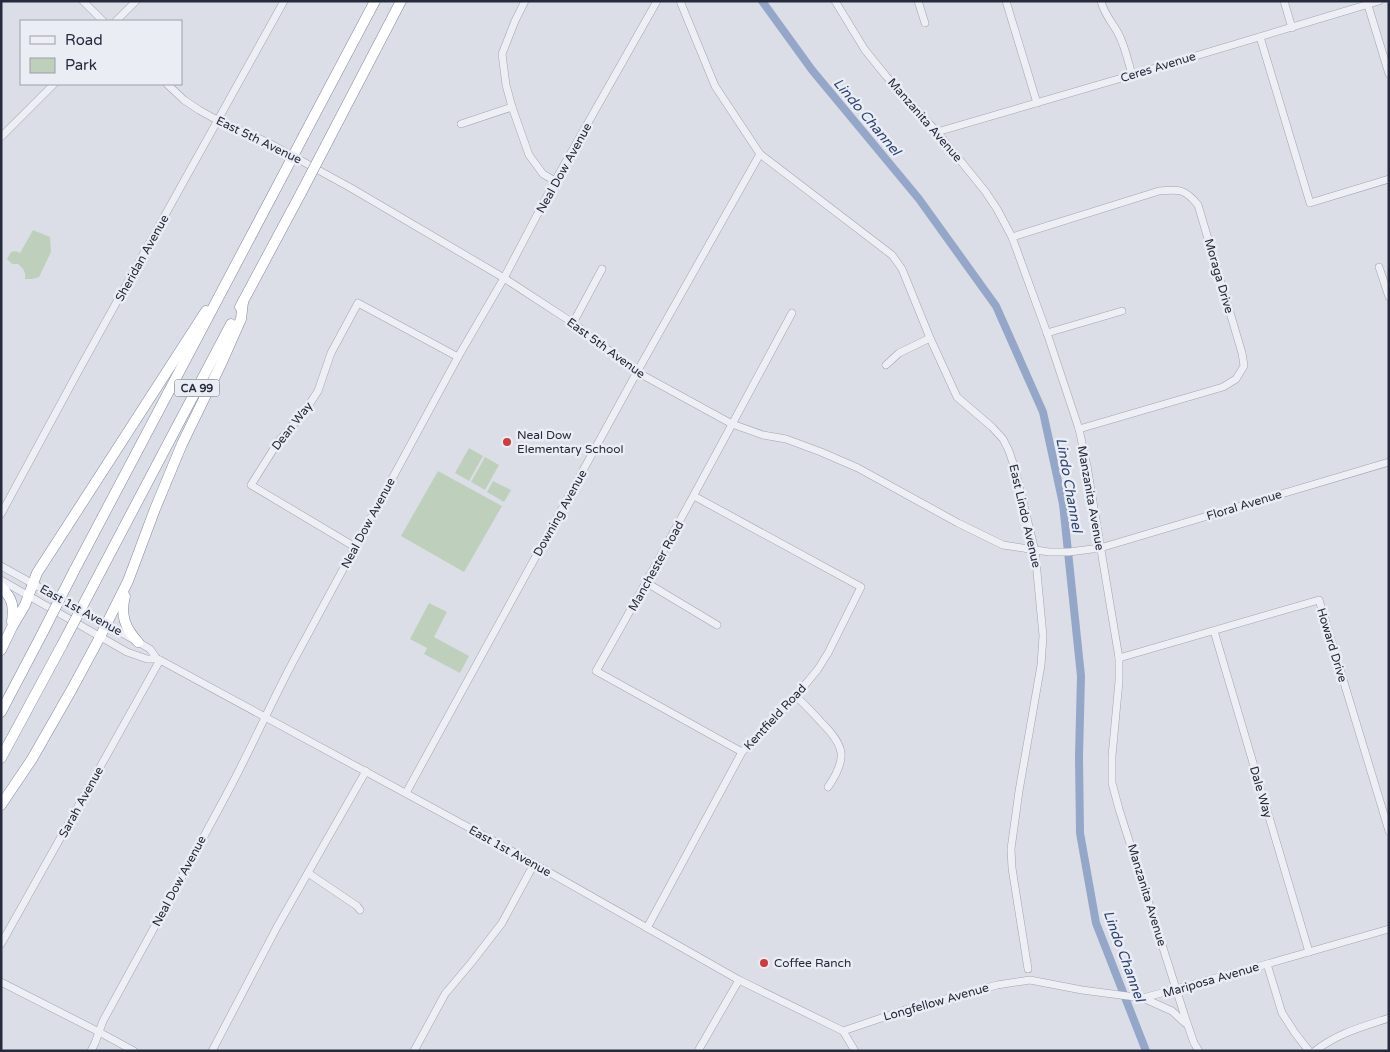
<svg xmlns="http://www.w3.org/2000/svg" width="1390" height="1052" font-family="'Varela Round',sans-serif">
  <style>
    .green { fill: #bed0bc }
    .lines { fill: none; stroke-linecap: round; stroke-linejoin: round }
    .canal { stroke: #94a7c8; stroke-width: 8 }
    .minor-casing { stroke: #a1a4b0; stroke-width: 8 }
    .highway-casing { stroke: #82899d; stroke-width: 11 }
    .minor { stroke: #eeeff5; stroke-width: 7 }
    .highway { stroke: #fff; stroke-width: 10 }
    .highway-bridge-casing { stroke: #82899d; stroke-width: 11; stroke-linecap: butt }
    .highway-bridge { stroke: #fff; stroke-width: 10 }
    .poi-dot { fill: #d13a3d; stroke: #eaedf4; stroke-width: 2 }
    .labels { text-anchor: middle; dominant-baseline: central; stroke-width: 5; stroke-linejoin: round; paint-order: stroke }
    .shield { fill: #eaedf4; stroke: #606473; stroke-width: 1 }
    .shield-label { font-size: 11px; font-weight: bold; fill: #252a3c }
    .street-label { font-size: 12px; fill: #252a3c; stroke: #eaedf4 }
    .poi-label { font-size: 12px; fill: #252a3c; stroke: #eaedf4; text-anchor: start }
    .water-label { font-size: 14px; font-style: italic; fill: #2e4371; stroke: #eaedf4 }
  </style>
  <rect width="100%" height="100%" fill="#dbdee6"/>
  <g class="green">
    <path d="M33,230l17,7 1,15 -12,25 -7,2h-7c1,-7 -1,-10 -7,-15h-6l-5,-5 4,-7 5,-1 4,2z"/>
    <polygon points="469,448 483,456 469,481 455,473"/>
    <polygon points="485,457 499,465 485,490 471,482"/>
    <polygon points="438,471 502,506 464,572 401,536"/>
    <polygon points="493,481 511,490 504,502 487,492"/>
    <polygon points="429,603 447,612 434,637 469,656 460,673 424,654 427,648 410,639"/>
  </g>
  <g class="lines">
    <polyline class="canal" points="762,1 812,70 919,199 996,306 1043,412 1063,504 1081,676 1079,756 1080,833 1096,923 1146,1051"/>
    <defs>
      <g id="minor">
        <polyline points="83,1 103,21"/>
        <polyline points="525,1 515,21 502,54 506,85 512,107 529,155 543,174 555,181"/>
        <polyline points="680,1 715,86 760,154 892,255 902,269 930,338 957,397 992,427 1003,439 1009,451 1015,469 1035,551 1043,636 1041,665 1019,791 1011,849 1012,868 1028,969"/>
        <polyline points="835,1 865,50 886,76 937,132 985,191 997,209 1012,237 1047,333 1079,429 1087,466 1119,658 1119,681 1112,756 1112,783 1119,809 1185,1017 1194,1043 1199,1051"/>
        <polyline points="918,1 925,23"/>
        <polyline points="1006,1 1037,103"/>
        <path d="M1101,1c3,13 11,21 17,32 7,13 10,28 14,42"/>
        <polyline points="1284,1 1292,28"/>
        <polyline points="1367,2 1389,74"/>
        <polyline points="116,21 136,1"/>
        <polyline points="1260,37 1310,203 1389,179"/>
        <polyline points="167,84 184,100 199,110 217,120 269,143 351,188 504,278 573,323 637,372 732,424 763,435 786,439 821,452 858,468 958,523 1003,545 1049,552 1069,552 1100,548 1389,462"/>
        <polyline points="461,124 512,107"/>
        <polyline points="937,132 1132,75 1379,1"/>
        <polyline points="1,137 54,84"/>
        <path d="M1012,237l147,-46c21,-2 26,-2 39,14l44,148 2,13 -8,13 -13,8 -144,42"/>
        <polyline points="1379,267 1389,297"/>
        <polyline points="573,323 602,269"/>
        <polyline points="1047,333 1122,311"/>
        <polyline points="886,365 899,353 930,338"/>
        <polyline points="1,514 80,368 284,1"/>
        <polyline points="355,547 251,485 278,442 305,411 318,391 331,353 358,303 458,357"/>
        <polyline points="1,566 138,642 150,649 157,659 160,660 501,845 739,980 843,1031 855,1051"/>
        <polyline points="1,580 127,652 147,659 157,659"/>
        <polyline points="647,583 717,625"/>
        <polyline points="1214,631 1309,952"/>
        <polyline points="1119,658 1319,600 1389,831"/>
        <path d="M796,696c9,9 17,17 25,26 24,24 27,36 7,65"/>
        <path d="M742,752l-146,-81c68,-118 131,-238 196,-358"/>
        <polyline points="406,793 637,372 760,154"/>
        <polyline points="308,873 357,906 360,910"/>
        <polyline points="647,928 742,752 796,696 818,669 828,653 861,587 694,496"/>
        <polyline points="1,944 160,660"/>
        <polyline points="1267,964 1282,1013 1295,1033 1309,1051"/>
        <polyline points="1,982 99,1032 134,1051"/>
        <polyline points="1143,998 1172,1011 1185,1023"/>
        <polyline points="843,1031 908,1009 997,985 1030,980 1082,990 1143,998 1267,964 1389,929"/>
        <path d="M91,1051l4,-8 8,-22c43,-79 87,-158 129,-237 22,-42 41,-85 63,-126l163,-301 46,-79 51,-97 102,-180"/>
        <polyline points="212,1051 277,927 366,771"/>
        <polyline points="414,1051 445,994 471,963 502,923 534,864"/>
        <polyline points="698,1051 739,980"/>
        <path d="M1315,1051c23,-18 47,-24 74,-33"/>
      </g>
      <g id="highway">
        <polyline points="304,135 375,1"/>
        <polyline points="326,145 401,1"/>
        <polyline points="240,307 301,193"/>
        <polyline points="74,571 281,179"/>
        <polyline points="94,584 231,324"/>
        <path d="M1,587c12,12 13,19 11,35"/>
        <path d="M125,596c-5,19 0,32 13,46"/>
        <polyline points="1,650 12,627 25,605 37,573 206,311"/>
        <polyline points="1,712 42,634"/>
        <polyline points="1,758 62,645"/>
        <polyline points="1,805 32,759 72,689 100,637 128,581 155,509 182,444 221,364 241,319 243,302"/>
      </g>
    </defs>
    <use href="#minor" class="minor-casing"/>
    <use href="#highway" class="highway-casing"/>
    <use href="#minor" class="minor"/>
    <use href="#highway" class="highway"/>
    <defs>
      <g id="highway-bridge">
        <polyline points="281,179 304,135"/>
        <polyline points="301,193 326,145"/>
        <polyline points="42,634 74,571"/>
        <polyline points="62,645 94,584"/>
      </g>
    </defs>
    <use href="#highway-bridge" class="highway-bridge-casing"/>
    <use href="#highway-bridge" class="highway-bridge"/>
  </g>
  <g class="poi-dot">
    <circle cx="507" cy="442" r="5"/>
    <circle cx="764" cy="963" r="5"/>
  </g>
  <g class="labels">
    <rect class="shield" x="174.5" y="379.5" width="45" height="17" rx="4"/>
    <g class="shield-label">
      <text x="197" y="388">CA 99</text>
    </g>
    <g class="street-label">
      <text transform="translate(1158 67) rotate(-17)">Ceres Avenue</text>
      <text transform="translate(925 120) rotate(49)">Manzanita Avenue</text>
      <text transform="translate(259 140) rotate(26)">East 5th Avenue</text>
      <text transform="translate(564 168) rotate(-61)">Neal Dow Avenue</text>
      <text transform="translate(142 258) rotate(-61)">Sheridan Avenue</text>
      <text transform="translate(1219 276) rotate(74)">Moraga Drive</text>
      <text transform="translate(606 348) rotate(36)">East 5th Avenue</text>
      <text transform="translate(292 426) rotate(-52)">Dean Way</text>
      <text transform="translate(1091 498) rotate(80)">Manzanita Avenue</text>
      <text transform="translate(1244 505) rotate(-17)">Floral Avenue</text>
      <text transform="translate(560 513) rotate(-61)">Downing Avenue</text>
      <text transform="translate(1025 516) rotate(77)">East Lindo Avenue</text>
      <text transform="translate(368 523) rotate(-62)">Neal Dow Avenue</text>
      <text transform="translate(656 566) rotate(-61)">Manchester Road</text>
      <text transform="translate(81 610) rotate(29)">East 1st Avenue</text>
      <text transform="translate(1332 645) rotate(73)">Howard Drive</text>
      <text transform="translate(775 717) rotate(-47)">Kentfield Road</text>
      <text transform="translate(1261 792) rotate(74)">Dale Way</text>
      <text transform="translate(81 802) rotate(-61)">Sarah Avenue</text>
      <text transform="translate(510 851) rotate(29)">East 1st Avenue</text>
      <text transform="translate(179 881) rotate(-62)">Neal Dow Avenue</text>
      <text transform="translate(1147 895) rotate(73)">Manzanita Avenue</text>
      <text transform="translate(1211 980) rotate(-16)">Mariposa Avenue</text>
      <text transform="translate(936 1002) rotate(-16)">Longfellow Avenue</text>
    </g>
    <g class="poi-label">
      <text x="517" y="435">Neal Dow<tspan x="517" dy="14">Elementary School</tspan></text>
      <text x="774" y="963">Coffee Ranch</text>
    </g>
    <g class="water-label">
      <text transform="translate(867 117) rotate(50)">Lindo Channel</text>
      <text transform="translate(1069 485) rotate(80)">Lindo Channel</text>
      <text transform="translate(1124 956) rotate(70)">Lindo Channel</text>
    </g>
  </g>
  <rect width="1390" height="1052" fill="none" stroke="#252a3c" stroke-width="5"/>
  <rect x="20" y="20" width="162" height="65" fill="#eaedf4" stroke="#9b9faa"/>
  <rect x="30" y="36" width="25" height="8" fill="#eeeff5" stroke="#9b9faa"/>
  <text x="65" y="45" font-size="15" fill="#252a3c">Road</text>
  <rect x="30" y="58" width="25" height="15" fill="#bed0bc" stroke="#9b9faa"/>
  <text x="65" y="70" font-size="15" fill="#252a3c">Park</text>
</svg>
